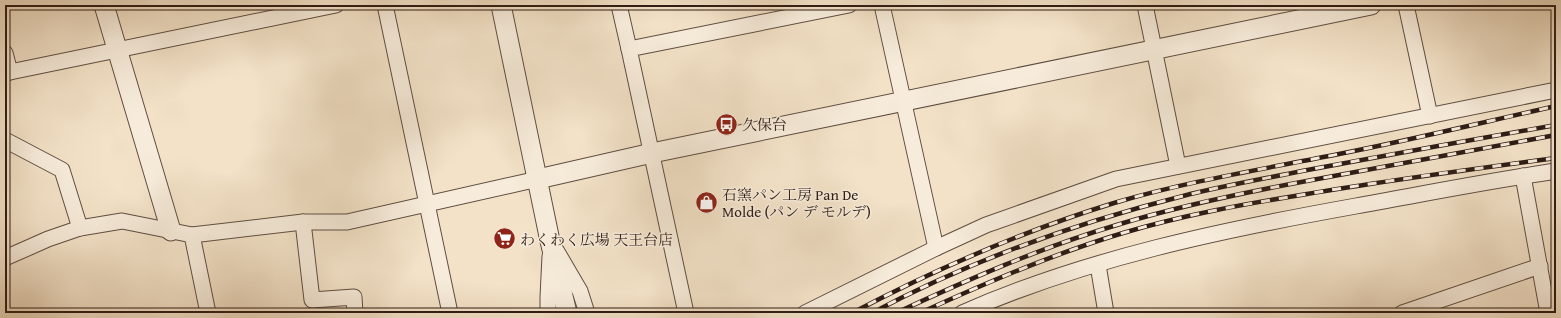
<svg xmlns="http://www.w3.org/2000/svg" width="1561" height="318" font-family="'Gentium Book Plus','Noto Serif JP',serif">
  <style>
    .lines { fill: none; stroke-linecap: round; stroke-linejoin: round }
    .minor-casing { stroke: #5f4e42; stroke-width: 17 }
    .tertiary-casing { stroke: #5f4e42; stroke-width: 21 }
    .minor { stroke: #f7ecdb; stroke-width: 15 }
    .tertiary { stroke: #f7ecdb; stroke-width: 19 }
    .rail-casing { stroke: #2e1c15; stroke-width: 4.5 }
    .rail { stroke: #f7ecdb; stroke-width: 3; stroke-dasharray: 9; stroke-linecap: butt }
    .labels { text-anchor: middle; dominant-baseline: central; stroke-width: 3; stroke-linejoin: round; paint-order: stroke }
    .poi-label { font-size: 15px; fill: #2e1c15; stroke: #f7ecdb; text-anchor: start }
  </style>
  <rect width="100%" height="100%" fill="#f3e2c8"/>
  <filter id="stains"><feTurbulence type="fractalNoise" baseFrequency=".005" numOctaves="4"/><feColorMatrix values="0 0 0 0 .2 0 0 0 0 .09 0 0 0 0 .02 0 0 0 .5 -.17"/></filter>
  <radialGradient id="worn" r=".72"><stop offset=".6" stop-color="#630" stop-opacity="0"/><stop offset="1" stop-color="#630" stop-opacity=".3"/></radialGradient>
  <g class="lines">
    <defs>
      <g id="minor">
        <polyline points="385,5 450,313"/>
        <polyline points="619,5 629,49"/>
        <polyline points="882,5 936,248"/>
        <polyline points="1145,5 1178,166"/>
        <polyline points="1406,5 1430,116"/>
        <polyline points="5,53 10,72"/>
        <polyline points="5,73 336,5"/>
        <polyline points="5,140 62,170 80,228"/>
        <polyline points="1523,176 1548,313"/>
        <polyline points="303,222 312,300 354,297 355,313"/>
        <polyline points="192,235 208,313"/>
        <polyline points="556,250 580,291 587,313"/>
        <polyline points="5,258 48,239 80,228 122,221 192,235 303,222 347,222 538,179"/>
        <polyline points="1098,265 1106,313"/>
        <polyline points="548,313 548,297 550,256"/>
        <polyline points="686,313 629,49 849,5"/>
        <polyline points="805,313 936,248 986,225 1116,179 1556,90"/>
        <path d="M962,313c125,-55 260,-83 394,-107 67,-12 133,-25 200,-35"/>
        <polyline points="1402,313 1540,266"/>
      </g>
      <g id="tertiary">
        <polyline points="104,5 171,231"/>
        <polyline points="501,5 550,241 567,313"/>
        <polyline points="538,179 652,153 1371,5"/>
      </g>
    </defs>
    <use href="#minor" class="minor-casing"/>
    <use href="#tertiary" class="tertiary-casing"/>
    <use href="#minor" class="minor"/>
    <use href="#tertiary" class="tertiary"/>
    <defs>
      <g id="rail">
        <path d="M852,313c84,-44 171,-82 262,-110 74,-22 150,-34 225,-49 72,-14 145,-32 217,-48"/>
        <path d="M872,313c97,-52 204,-90 311,-117 39,-10 80,-17 119,-25 85,-16 169,-31 254,-46"/>
        <path d="M896,313c73,-34 146,-66 224,-89 63,-19 127,-32 192,-44 81,-15 163,-30 244,-45"/>
        <path d="M920,313c66,-30 133,-59 203,-80 60,-18 122,-29 184,-39 83,-14 166,-25 249,-36"/>
      </g>
    </defs>
    <use href="#rail" class="rail-casing"/>
    <use href="#rail" class="rail"/>
  </g>
  <defs>
    <symbol id="bus-disc" viewBox="-11 -11 22 22"><circle r="9.5" fill="#8f2418" stroke="#f7ecdb"/><path d="M-5-6H5V4H4V6H2V4H-2V6H-4V4H-5ZM-3.5-4V0h7V-4ZM-3.5 1.2v1.5H-2V1.2ZM2 1.2v1.5H3.5V1.2Z" fill="#fff"/></symbol>
    <symbol id="shop-disc" viewBox="-11 -11 22 22"><circle r="9.5" fill="#8f2418" stroke="#f7ecdb"/><path d="M-5-2.5h2.3a2.7 3.5 0 0 1 5.4 0H5L5.5 6h-11ZM-1.5-2.5h3a1.5 2.3 0 0 0-3 0Z" fill="#fff"/></symbol>
    <symbol id="supermarket-disc" viewBox="-11 -11 22 22"><circle r="9.5" fill="#8f2418" stroke="#f7ecdb"/><path d="M-6-5.5h2.5l.6 2H6L4.5 2H-2.5L-4.4-4H-6ZM-1.5 3.2a1.3 1.3 0 1 0 .1 0ZM3 3.2a1.3 1.3 0 1 0 .1 0Z" fill="#fff"/></symbol>
  </defs>
  <g fill-rule="evenodd">
    <use href="#bus-disc" x="714" y="112" width="25" height="25"/>
    <use href="#shop-disc" x="694" y="190" width="25" height="25"/>
    <use href="#supermarket-disc" x="492" y="226" width="25" height="25"/>
  </g>
  <g class="labels">
    <g class="poi-label">
      <text x="742" y="124">久保台</text>
      <text x="722" y="194">石窯パン工房 Pan De<tspan x="722" dy="17">Molde (パン デ モルデ)</tspan></text>
      <text x="520" y="239">わくわく広場 天王台店</text>
    </g>
  </g>
  <rect width="1561" height="318" fill="none" stroke="#f3e2c8" stroke-width="20"/>
  <rect x="6" y="6" width="1549" height="306" fill="none" stroke="#2e1c15" stroke-width="2"/>
  <rect x="10" y="10" width="1541" height="298" fill="none" stroke="#2e1c15"/>
  <rect width="100%" height="100%" filter="url(#stains)"/>
  <rect width="100%" height="100%" fill="url(#worn)"/>
</svg>
